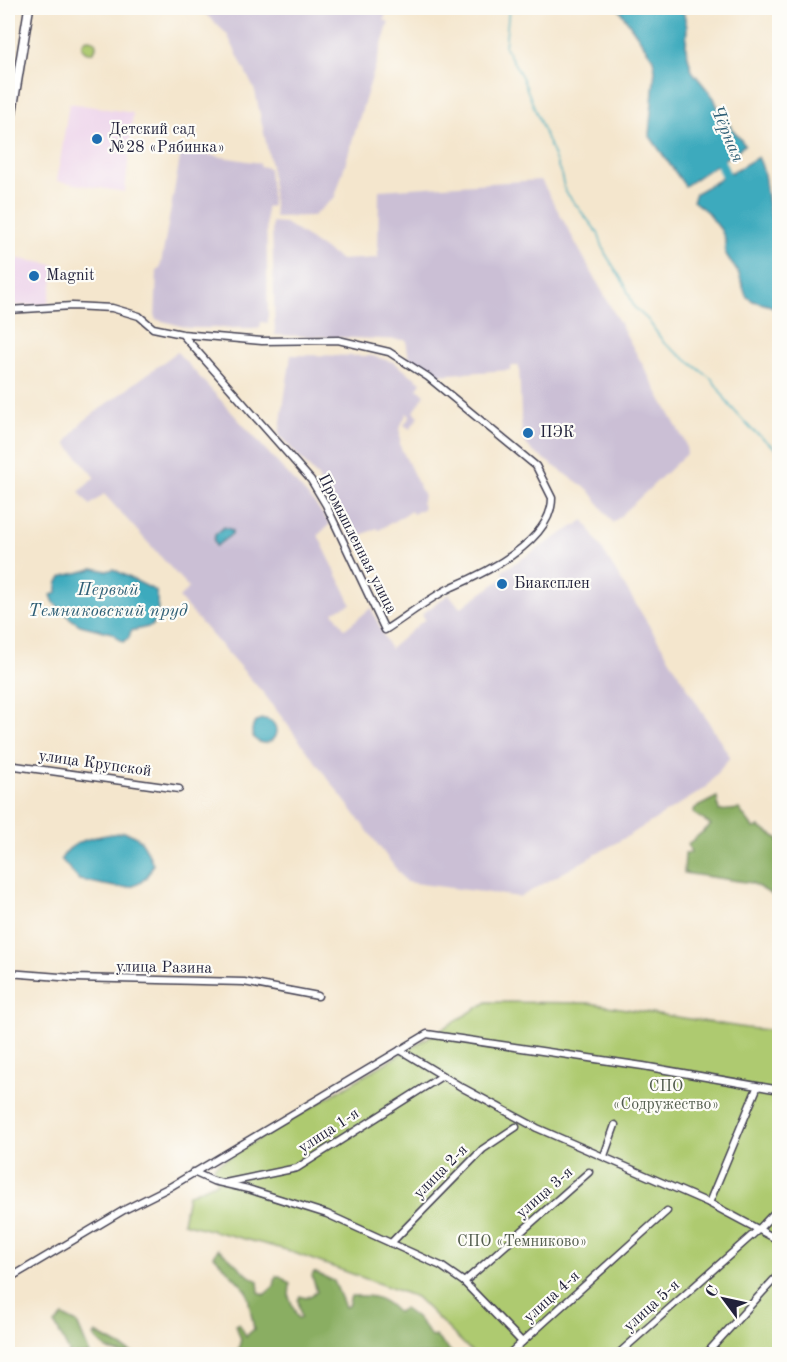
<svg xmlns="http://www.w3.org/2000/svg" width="787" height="1362" font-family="'Old Standard TT',serif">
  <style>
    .built { fill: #ecd1ea }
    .industrial { fill: #cbbfd5 }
    .green { fill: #aeca70; stroke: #687656; stroke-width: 1.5 }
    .forest { fill: #8aae62; stroke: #56684e; stroke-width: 1.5 }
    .water { fill: #3eaabd; stroke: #30667c; stroke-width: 1.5 }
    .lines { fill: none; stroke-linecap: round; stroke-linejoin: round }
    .stream { stroke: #3eaabd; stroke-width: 1.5 }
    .river { stroke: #3eaabd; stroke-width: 10 }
    .street-casing { stroke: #423f51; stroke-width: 9 }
    .secondary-casing { stroke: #423f51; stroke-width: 11 }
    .street { stroke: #fff; stroke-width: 6 }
    .secondary { stroke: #fff; stroke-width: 8 }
    .poi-dot { fill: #1f6fb2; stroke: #fdfcf7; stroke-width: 2 }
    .labels { text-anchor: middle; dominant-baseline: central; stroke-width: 4.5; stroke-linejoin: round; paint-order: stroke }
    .poi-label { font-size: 16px; fill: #22223b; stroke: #fdfcf7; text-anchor: start }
    .street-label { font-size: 16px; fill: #22223b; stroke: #fdfcf7 }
    .park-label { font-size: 16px; fill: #535d4e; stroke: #fdfcf7 }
    .water-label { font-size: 18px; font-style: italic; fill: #2f5f76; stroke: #fdfcf7 }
  </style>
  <rect width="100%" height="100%" fill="#fdfcf7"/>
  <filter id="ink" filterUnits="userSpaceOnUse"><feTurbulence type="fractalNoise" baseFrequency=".0167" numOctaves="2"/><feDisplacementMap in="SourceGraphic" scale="12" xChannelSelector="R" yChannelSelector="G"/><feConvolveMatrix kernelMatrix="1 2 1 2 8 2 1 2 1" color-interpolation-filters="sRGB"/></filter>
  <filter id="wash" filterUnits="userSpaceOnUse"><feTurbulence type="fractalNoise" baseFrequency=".008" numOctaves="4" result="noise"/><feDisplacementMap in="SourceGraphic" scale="24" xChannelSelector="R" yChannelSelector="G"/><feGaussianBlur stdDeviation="1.35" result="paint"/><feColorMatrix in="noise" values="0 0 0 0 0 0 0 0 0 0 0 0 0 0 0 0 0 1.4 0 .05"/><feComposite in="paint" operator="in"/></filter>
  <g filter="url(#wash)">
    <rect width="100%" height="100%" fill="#f4e6cd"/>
    <g class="built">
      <polygon points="69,103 133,113 125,192 57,181"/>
      <polygon points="8,257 56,265 48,304 8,306"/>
    </g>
    <g class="industrial">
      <polygon points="204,8 387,8 384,20 389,22 335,197 313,216 275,217 271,166 255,91 227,34 202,11"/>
      <polygon points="182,147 190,149 190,152 260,163 260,166 269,168 272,206 266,207 268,323 261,322 260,328 189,328 155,319 157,270 160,269"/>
      <polygon points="541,180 685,442 687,453 613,523 589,490 532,451 522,439 519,366 510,366 510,370 434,375 409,359 406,340 275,335 272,222 285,223 341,260 378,258 379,190"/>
      <polygon points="177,352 314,503 330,524 318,535 351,604 333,612 345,629 371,608 390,649 425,619 422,614 449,594 460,608 505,577 502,571 584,520 730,757 706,788 628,836 520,897 406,882 265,695 179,598 189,588 104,494 90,505 79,492 95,477 66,443 81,423"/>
      <polygon points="291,355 372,356 393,362 421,382 417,389 425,394 414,412 419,416 410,429 404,425 410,416 407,413 400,427 400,446 424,496 421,503 424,508 413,514 411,511 379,530 377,528 351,540 317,476 279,435"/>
    </g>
    <g class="green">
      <circle cx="89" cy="46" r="7"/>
      <polygon points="487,1002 589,1003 746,1028 779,1031 779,1354 474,1354 416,1297 283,1249 183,1223 188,1195 217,1182 214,1166"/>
    </g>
    <g class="forest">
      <polygon points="717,797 719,811 739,809 753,828 759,827 779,839 779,899 752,883 684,873 685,854 691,853 688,844 711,825 693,813 695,808"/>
      <path d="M218,1249c15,9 25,26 40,32l1,11 5,3 10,-9 2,-10h4l10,8 -1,13 9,21h3l-3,-18 2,-4 6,2 11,-6 -5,-16 2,-4 20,9 11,26 3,-1 3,-10c20,-1 31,0 46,16l7,-3c12,8 20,15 27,28l4,-1 18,18h-216l4,-15 -6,-14 4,-2 7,13 8,-7 -7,-38 -33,-35z"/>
      <polygon points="63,1316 77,1323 90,1354 68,1354 69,1352 55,1324"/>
      <path d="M96,1333l38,21c-18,1 -29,-3 -40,-18z"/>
    </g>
    <g class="water">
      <polygon points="618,8 678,8 684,14 687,27 686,49 692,71 714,98 720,113 745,145 685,186 649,135 655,70 653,58"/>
      <path d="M758,157c13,23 3,52 21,73v83l-8,-7 -18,-5 -7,-5 -7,-22 -14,-21v-14l-4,-9 -14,-18 -14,-11 3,-8z"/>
      <polygon points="224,527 232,530 232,534 216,546 214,541 215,535"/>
      <path d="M93,568l14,3 6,-2 43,22c2,13 4,23 -4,35l-21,5 -2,7 -6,4 -11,-9 -32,-8 -9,-6 -17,-16 -3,-8 6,-2c-3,-25 22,-16 36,-25z"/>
      <circle cx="264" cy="731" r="12"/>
      <path d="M124,832c19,4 21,15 29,32 -13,37 -44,20 -74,16l-18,-21c12,-22 41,-23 63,-27z"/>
    </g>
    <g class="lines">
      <polyline class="stream" points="509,8 505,47 522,77 561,174 565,191 598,233 605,253 625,285 634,307 648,320 664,343 712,379 730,406 751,429 780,452"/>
      <polyline class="river" points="716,152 731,188"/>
    </g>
  </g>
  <g filter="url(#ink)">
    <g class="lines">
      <defs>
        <g id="street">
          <path d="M8,310l64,-4 40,2 27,8 14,12 29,6 80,7 76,-1 51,12 39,25 108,89 16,32c0,43 -67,75 -100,89 -23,11 -45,29 -67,43l-59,-125 -15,-25 -129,-146"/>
          <polyline points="8,765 179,789"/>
          <polyline points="8,973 73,978 244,982 318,996"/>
          <polyline points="400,1050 463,1088 537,1128 709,1203 780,1241"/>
          <polyline points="604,1156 615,1125"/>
          <polyline points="193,1172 213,1181 248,1189 327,1214 441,1266 464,1282 522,1342"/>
          <polyline points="225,1183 297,1168 442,1076"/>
          <polyline points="709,1203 757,1088"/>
          <polyline points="391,1243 483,1149 516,1127"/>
          <polyline points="8,1279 124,1210 170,1187 427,1034 643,1066 780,1090"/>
          <polyline points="464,1282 589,1172"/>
          <polyline points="509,1354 667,1211"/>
          <polyline points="618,1354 758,1230 775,1212 780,1201"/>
          <polyline points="706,1354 780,1273"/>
        </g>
        <polyline id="secondary" points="8,137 29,8"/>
      </defs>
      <use href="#street" class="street-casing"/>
      <use href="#secondary" class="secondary-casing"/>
      <use href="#street" class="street"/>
      <use href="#secondary" class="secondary"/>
    </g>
  </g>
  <g class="poi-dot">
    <circle cx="97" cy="139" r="6"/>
    <circle cx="34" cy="276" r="6"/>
    <circle cx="528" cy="433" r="6"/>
    <circle cx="502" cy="584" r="6"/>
  </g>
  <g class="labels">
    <g class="poi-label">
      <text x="109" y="130">Детский сад<tspan x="109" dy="18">№28 «Рябинка»</tspan></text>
      <text x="46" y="276">Magnit</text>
      <text x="540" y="433">ПЭК</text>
      <text x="514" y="584">Биаксплен</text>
    </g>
    <g class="street-label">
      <text transform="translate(357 544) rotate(63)">Промышленная улица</text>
      <text transform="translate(95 764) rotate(8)">улица Крупской</text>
      <text transform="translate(164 968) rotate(1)">улица Разина</text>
      <text transform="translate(329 1131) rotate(-33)">улица 1-я</text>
      <text transform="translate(441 1172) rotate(-45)">улица 2-я</text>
      <text transform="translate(545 1193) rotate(-41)">улица 3-я</text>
      <text transform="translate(552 1297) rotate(-42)">улица 4-я</text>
      <text transform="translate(652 1306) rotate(-42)">улица 5-я</text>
    </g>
    <g class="park-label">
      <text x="666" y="1087">СПО<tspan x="666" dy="18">«Содружество»</tspan></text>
      <text x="522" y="1242">СПО «Темниково»</text>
    </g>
    <g class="water-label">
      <text transform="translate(727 134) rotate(67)">Чёрная</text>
      <text x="108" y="590">Первый<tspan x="108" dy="21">Темниковский пруд</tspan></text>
    </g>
  </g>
  <rect width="787" height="1362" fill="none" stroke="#fdfcf7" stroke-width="30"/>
  <g transform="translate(724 1299) rotate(303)" stroke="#fdfcf7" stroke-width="4.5" paint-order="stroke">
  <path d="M0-4.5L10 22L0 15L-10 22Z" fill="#22223b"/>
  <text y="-9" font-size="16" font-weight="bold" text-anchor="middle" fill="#22223b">С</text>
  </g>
</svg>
